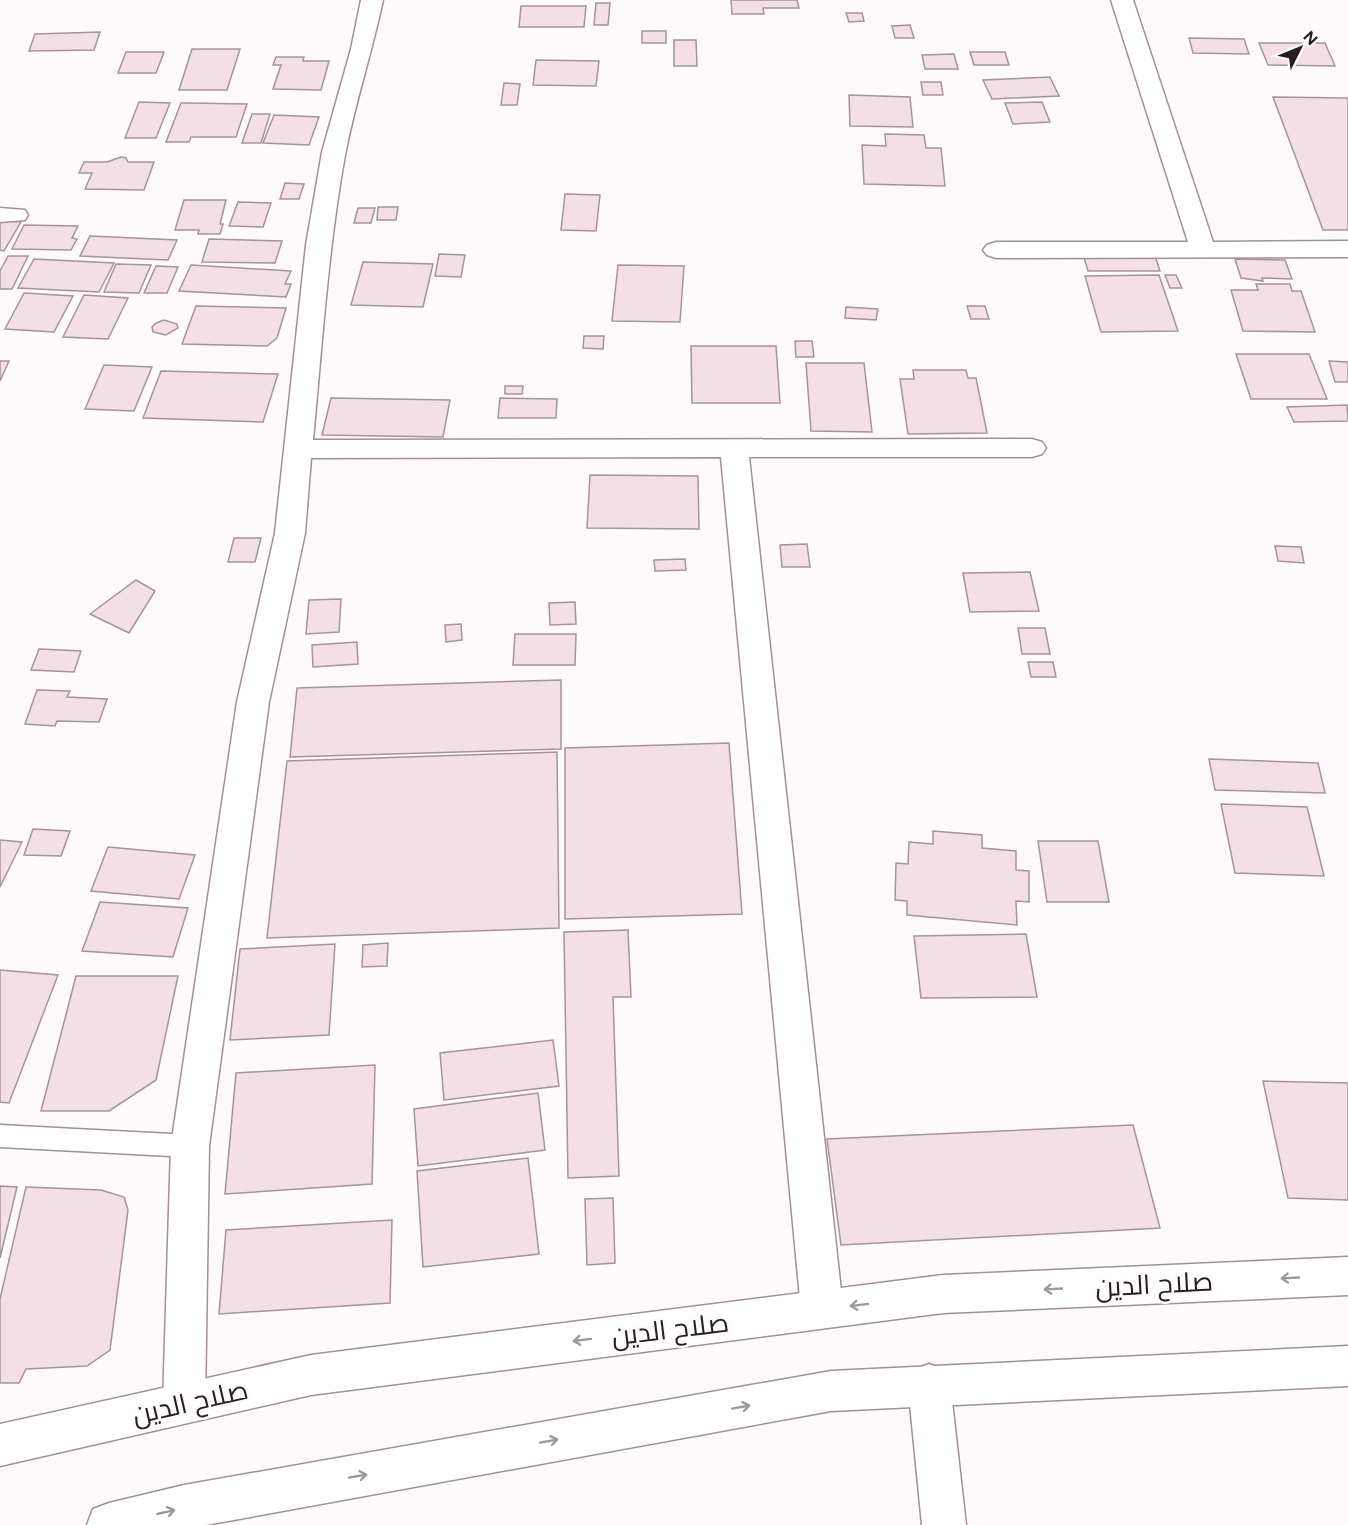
<svg xmlns="http://www.w3.org/2000/svg" width="1348" height="1525" font-family="Figtree,Cairo,sans-serif">
  <style>
    .building { fill: #f4dfe6; stroke: #a7939a; stroke-width: 1.5 }
    .lines { fill: none; stroke-linecap: round; stroke-linejoin: round }
    .lane-casing { stroke: #a38f96; stroke-width: 3 }
    .street-casing { stroke: #a38f96; stroke-width: 3 }
    .highway-casing { stroke: #a38f96; stroke-width: 3 }
    .lane { fill: #fff; fill-rule: evenodd }
    .street { fill: #fff; fill-rule: evenodd }
    .highway { fill: #fff; fill-rule: evenodd }
    .oneway { stroke: #9d999b }
    .labels { text-anchor: middle; dominant-baseline: central; stroke-width: 5; stroke-linejoin: round; paint-order: stroke }
    .near-street-label { font-size: 27px; fill: #251d20; stroke: #fefafc }
  </style>
  <rect width="100%" height="100%" fill="#fefafc"/>
  <g class="building">
    <polygon points="731,0 797,0 799,8 763,8 764,14 732,14"/>
    <polygon points="596,3 610,3 608,25 594,25"/>
    <polygon points="521,6 586,6 584,27 519,27"/>
    <polygon points="846,13 862,13 864,21 849,22"/>
    <polygon points="910,25 914,38 895,38 892,26"/>
    <rect x="642" y="31" width="24" height="12"/>
    <polygon points="100,32 94,50 29,51 35,34"/>
    <polygon points="1189,38 1244,39 1249,54 1193,53"/>
    <polygon points="674,40 696,40 697,66 674,66"/>
    <polygon points="1259,43 1325,43 1335,66 1268,65"/>
    <polygon points="192,49 240,49 227,90 179,90"/>
    <polygon points="126,52 164,52 156,73 118,73"/>
    <polygon points="970,52 1005,52 1009,65 974,65"/>
    <polygon points="954,54 958,69 925,69 922,55"/>
    <polygon points="276,57 304,57 303,61 329,61 321,90 273,89 281,65 273,65"/>
    <polygon points="536,60 599,61 596,86 533,85"/>
    <polygon points="1050,77 1059,96 992,99 983,80"/>
    <polygon points="921,82 941,82 943,95 923,95"/>
    <polygon points="504,83 520,84 517,105 501,105"/>
    <polygon points="849,95 910,97 913,127 850,126"/>
    <polygon points="1273,97 1348,98 1348,230 1323,230"/>
    <polygon points="139,102 170,103 156,138 125,138"/>
    <polygon points="1042,102 1050,122 1013,124 1005,103"/>
    <polygon points="181,103 188,103 247,104 236,137 191,137 189,142 166,142"/>
    <polygon points="252,114 270,114 261,143 242,143"/>
    <polygon points="274,115 319,117 309,145 263,143"/>
    <polygon points="885,134 924,135 926,148 941,148 945,186 864,184 862,145 886,146"/>
    <polygon points="121,157 126,158 128,162 154,162 144,190 85,189 92,173 79,173 84,162 107,162"/>
    <polygon points="285,183 304,184 299,199 280,199"/>
    <polygon points="565,194 600,195 596,231 561,230"/>
    <polygon points="184,200 226,200 220,224 223,224 220,234 198,234 199,230 175,230"/>
    <polygon points="238,202 271,203 263,227 229,226"/>
    <polygon points="378,207 398,207 396,220 377,220"/>
    <polygon points="358,208 375,208 371,223 354,223"/>
    <polygon points="0,220 21,222 4,251 0,250"/>
    <polygon points="24,225 78,226 72,238 77,239 71,250 12,249"/>
    <polygon points="90,236 177,240 168,260 80,256"/>
    <polygon points="209,239 282,241 275,263 202,262"/>
    <polygon points="1154,253 1160,271 1088,271 1083,254"/>
    <polygon points="439,254 465,255 461,277 435,276"/>
    <polygon points="8,256 28,256 12,289 0,289 0,271"/>
    <polygon points="34,259 114,263 99,292 18,288"/>
    <polygon points="1235,259 1285,260 1292,279 1262,278 1263,281 1241,278"/>
    <polygon points="363,262 433,264 423,307 351,305"/>
    <polygon points="116,264 151,265 139,293 104,292"/>
    <polygon points="191,265 291,271 285,284 291,284 286,297 179,291"/>
    <polygon points="618,265 684,266 680,322 612,321"/>
    <polygon points="156,266 178,267 167,293 144,293"/>
    <polygon points="1159,275 1178,331 1101,332 1085,276"/>
    <polygon points="1165,275 1176,275 1182,288 1170,288"/>
    <polygon points="1256,284 1290,284 1292,291 1301,291 1315,332 1243,331 1231,290 1258,290"/>
    <polygon points="24,293 73,296 54,332 5,329"/>
    <polygon points="84,295 128,298 108,339 63,337"/>
    <polygon points="196,306 286,308 277,338 267,346 182,344"/>
    <polygon points="967,306 985,306 989,319 971,319"/>
    <polygon points="846,307 878,309 876,320 845,318"/>
    <polygon points="164,320 177,324 178,328 166,335 153,332 152,327 156,323"/>
    <polygon points="584,336 604,336 603,349 583,348"/>
    <polygon points="795,341 812,341 814,357 796,357"/>
    <polygon points="691,346 776,346 780,403 692,403"/>
    <polygon points="1236,354 1309,354 1327,399 1251,399"/>
    <polygon points="0,361 9,361 0,381"/>
    <polygon points="1329,361 1348,362 1348,382 1335,382"/>
    <polygon points="806,363 864,363 872,432 811,431"/>
    <polygon points="104,365 152,367 134,411 85,409"/>
    <polygon points="913,370 966,370 968,378 976,378 987,433 908,434 900,379 914,379"/>
    <polygon points="161,371 278,374 263,422 143,418"/>
    <polygon points="505,386 523,386 522,394 505,394"/>
    <polygon points="331,398 450,400 443,437 322,435"/>
    <polygon points="500,398 557,399 556,418 498,418"/>
    <polygon points="1347,405 1348,421 1294,422 1287,407"/>
    <polygon points="590,475 698,476 699,529 587,528"/>
    <polygon points="234,538 261,538 255,562 228,562"/>
    <polygon points="807,544 810,567 782,567 780,545"/>
    <polygon points="1275,546 1301,547 1304,563 1278,561"/>
    <polygon points="685,559 686,570 655,571 654,560"/>
    <polygon points="1030,572 1039,611 970,612 963,573"/>
    <polygon points="136,580 155,591 129,633 90,614"/>
    <polygon points="341,599 339,632 306,634 309,600"/>
    <polygon points="575,602 576,624 550,625 549,603"/>
    <polygon points="461,624 462,640 446,642 445,625"/>
    <polygon points="1018,628 1045,628 1050,654 1022,654"/>
    <polygon points="515,634 576,634 575,665 513,665"/>
    <polygon points="357,642 358,664 313,667 312,645"/>
    <polygon points="39,649 81,651 74,672 31,670"/>
    <polygon points="1028,662 1053,662 1056,677 1031,677"/>
    <polygon points="561,680 561,749 290,757 297,688"/>
    <polygon points="37,690 70,691 67,697 107,699 99,722 57,721 55,726 25,724"/>
    <polygon points="729,743 742,914 565,919 565,748"/>
    <polygon points="557,752 559,928 267,938 287,761"/>
    <polygon points="1209,759 1318,763 1325,793 1215,790"/>
    <polygon points="1221,804 1307,807 1324,876 1235,873"/>
    <polygon points="33,829 70,831 61,856 24,855"/>
    <polygon points="933,831 982,835 982,848 1016,851 1016,870 1029,871 1029,902 1016,901 1017,925 907,915 907,901 895,900 896,863 908,864 909,842 933,844"/>
    <polygon points="0,840 22,842 0,887"/>
    <polygon points="1038,841 1098,841 1109,902 1047,902"/>
    <polygon points="108,847 195,855 179,899 91,891"/>
    <polygon points="100,902 188,908 173,957 82,951"/>
    <polygon points="628,930 631,997 613,997 619,1176 568,1178 564,932"/>
    <polygon points="1026,934 1037,997 921,998 914,936"/>
    <polygon points="388,943 387,966 362,967 363,945"/>
    <polygon points="335,944 329,1035 230,1040 240,949"/>
    <polygon points="0,970 58,975 9,1103 0,1102"/>
    <polygon points="76,976 178,976 156,1080 109,1111 41,1111"/>
    <polygon points="553,1040 559,1086 444,1100 440,1053"/>
    <polygon points="375,1065 372,1184 225,1194 236,1073"/>
    <polygon points="1263,1081 1348,1083 1348,1200 1288,1198"/>
    <polygon points="538,1093 545,1150 418,1166 414,1109"/>
    <polygon points="1133,1125 1160,1228 841,1245 827,1139"/>
    <polygon points="528,1158 539,1254 423,1267 417,1171"/>
    <polygon points="0,1186 17,1187 0,1258"/>
    <polygon points="26,1187 101,1190 124,1197 128,1210 110,1350 87,1366 26,1369 19,1383 0,1383 0,1299"/>
    <polygon points="613,1198 615,1263 587,1265 585,1199"/>
    <polygon points="392,1220 390,1303 219,1314 226,1230"/>
  </g>
  <g class="lines">
    <defs>
      <polygon id="lane" points="0,1125 190,1135 199,1138 202,1146 199,1154 190,1157 0,1147"/>
      <g id="street">
        <path d="M361,0h22c-11,52 -28,103 -38,155 -17,94 -23,190 -32,285l719,-1 10,3 4,6 -4,6 -10,3h-283l94,852 -6,13 -15,6 -15,-6 -6,-13 -80,-852 -410,1 -6,75 -36,169 -60,444 -4,257 -6,14 -15,6 -15,-6 -6,-14 8,-257 66,-444 38,-169 31,-288 16,-93 29,-103z"/>
        <polygon points="1111,0 1133,0 1213,242 1348,241 1348,257 996,258 987,255 983,250 987,245 996,242 1188,242"/>
        <polygon points="0,208 25,210 28,215 25,220 0,222"/>
        <polygon points="929,1364 944,1370 950,1384 966,1525 922,1525 908,1384 914,1370"/>
      </g>
      <g id="highway">
        <polygon points="1348,1257 1348,1295 943,1313 311,1395 0,1466 0,1424 311,1355 943,1275"/>
        <polygon points="1348,1346 1348,1386 831,1411 206,1525 87,1525 93,1509 109,1503 184,1485 831,1371"/>
      </g>
    </defs>
    <use href="#lane" class="lane-casing"/>
    <use href="#street" class="street-casing"/>
    <use href="#highway" class="highway-casing"/>
    <use href="#lane" class="lane"/>
    <use href="#street" class="street"/>
    <use href="#highway" class="highway"/>
  </g>
  <defs><path id="oneway-shaft" d="M-6 0H5M1.5-3L5.5 0L1.5 3" fill="none" stroke-width="1.6" stroke-linecap="round" stroke-linejoin="round" transform="scale(1.5)"/></defs>
  <g class="oneway">
    <use href="#oneway-shaft" transform="translate(1290 1278) rotate(177)"/>
    <use href="#oneway-shaft" transform="translate(1053 1289) rotate(177)"/>
    <use href="#oneway-shaft" transform="translate(859 1305) rotate(173)"/>
    <use href="#oneway-shaft" transform="translate(582 1340) rotate(173)"/>
    <use href="#oneway-shaft" transform="translate(741 1407) rotate(-10)"/>
    <use href="#oneway-shaft" transform="translate(549 1441) rotate(-10)"/>
    <use href="#oneway-shaft" transform="translate(358 1476) rotate(-10)"/>
    <use href="#oneway-shaft" transform="translate(166 1512) rotate(-13)"/>
  </g>
  <g class="labels">
    <g class="near-street-label">
      <text transform="translate(1154 1284) rotate(-3)">صلاح الدين</text>
      <text transform="translate(670 1329) rotate(-7)">صلاح الدين</text>
      <text transform="translate(190 1402) rotate(-13)">صلاح الدين</text>
    </g>
  </g>
  <g transform="translate(1300 48) rotate(47)" stroke="#fefafc" stroke-width="4.5" paint-order="stroke">
  <path d="M0-4.5L10 22L0 15L-10 22Z" fill="#251d20"/>
  <text y="-9" font-size="16" font-weight="bold" text-anchor="middle" fill="#251d20">N</text>
  </g>
</svg>
